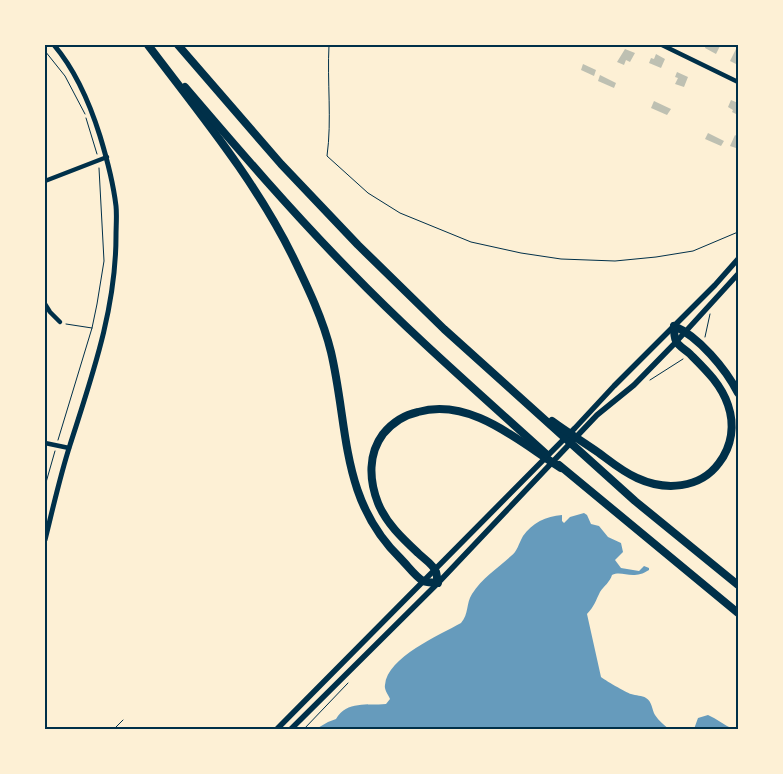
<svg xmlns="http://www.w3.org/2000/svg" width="783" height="774" font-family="Cabin,sans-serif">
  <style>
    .water { fill: #669bbc }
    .building { fill: #bec0b2 }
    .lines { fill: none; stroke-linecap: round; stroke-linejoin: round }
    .path { stroke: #003049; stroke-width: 1 }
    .minor { stroke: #003049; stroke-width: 4.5 }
    .tertiary { stroke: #003049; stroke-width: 5 }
    .secondary { stroke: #003049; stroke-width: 5.5 }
    .motorway { stroke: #003049; stroke-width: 8 }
    .neatline { fill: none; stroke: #003049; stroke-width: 2 }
  </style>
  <rect width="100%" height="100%" fill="#fdf0d5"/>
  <g class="water">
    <path d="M584,513l3,2 4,9 8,2 9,11 13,6 2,9 -8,8 6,8 18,3 5,-5 5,2v2c-17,11 -26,0 -37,5 -2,7 -8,11 -12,17 -4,8 -6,15 -13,22l14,63c2,2 26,16 30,17 5,2 11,1 15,4 6,3 6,12 9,17 4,6 9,10 14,14h-353l12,-7 8,-3c11,-19 31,-13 50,-15l4,-5c-2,-5 -6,-9 -5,-14 2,-28 55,-50 76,-62 8,-9 5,-20 11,-29 10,-16 26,-26 39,-38 6,-4 8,-13 12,-20 9,-13 23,-20 39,-21v6l2,2 6,-6z"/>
    <path d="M708,715c9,4 16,10 25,14h-39l4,-11z"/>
  </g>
  <g class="building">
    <polygon points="706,45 717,45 720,46 716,54 705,48"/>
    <polygon points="738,45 738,65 730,61"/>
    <polygon points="625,49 635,53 630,62 626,60 624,65 617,62"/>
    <polygon points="656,54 665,59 661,68 649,63 651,58 654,59"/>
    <polygon points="583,64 596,70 594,76 581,70"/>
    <polygon points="677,72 688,77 684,87 675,84 678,78 675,77"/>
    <polygon points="600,75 616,83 614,88 598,81"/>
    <polygon points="731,100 738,103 736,114 732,112 733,110 728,107"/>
    <polygon points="654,101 671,109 667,115 651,108"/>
    <polygon points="708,133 724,141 721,146 705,139"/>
    <polygon points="735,135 738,137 738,144 736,148 730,146"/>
  </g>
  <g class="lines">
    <g class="path">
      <path d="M329,45c-2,37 3,75 -2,111l41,37 32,20 71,29 50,11 40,6 54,2 41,-4 37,-6 45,-19"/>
      <polyline points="45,51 65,76 85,114"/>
      <polyline points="86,118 97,154"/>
      <polyline points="66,324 92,328"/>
      <polyline points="705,337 710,314"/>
      <polyline points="650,380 683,359"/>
      <polyline points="58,440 92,328 97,304 104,261 99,168"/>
      <polyline points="45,486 55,451"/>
      <polyline points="114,729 123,720"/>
      <polyline points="304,729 348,683"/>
    </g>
    <g class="minor">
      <polyline points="662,45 738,82"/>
      <polyline points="45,181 107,157"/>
      <polyline points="45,304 50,312 60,322"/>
      <polyline points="45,443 69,448"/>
    </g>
    <path class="tertiary" d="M45,540c8,-32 15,-64 25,-95 22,-69 46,-136 46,-209 0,-10 1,-21 0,-30 -3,-25 -9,-47 -16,-70 -10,-32 -24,-65 -46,-91"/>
    <g class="secondary">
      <polyline points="277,729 575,428 614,386 715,285 738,259"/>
      <polyline points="291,729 438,583 597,415 634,385 676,342 738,274"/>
    </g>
    <g class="motorway">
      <path d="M148,45c52,69 107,135 145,212 15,31 30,62 38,95 18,77 9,148 70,207 7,7 14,17 22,22 4,2 11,1 15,2 -1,-4 -1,-8 -2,-11 -2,-7 -13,-14 -18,-19 -16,-15 -32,-30 -40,-50 -9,-23 -10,-49 5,-69 9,-11 21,-19 35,-22 53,-15 101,30 143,56"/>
      <polyline points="178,45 281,164 358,245 444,329 635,501 738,585"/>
      <path d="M185,87c53,62 107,125 165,184 62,64 130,123 196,183"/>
      <path d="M674,326c24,10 52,43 64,67"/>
      <path d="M552,421c15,11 31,21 47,32 12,9 24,19 38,25 28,13 63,11 82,-15 13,-17 16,-38 9,-58 -7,-21 -23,-36 -38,-51 -4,-4 -12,-8 -14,-13 -2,-4 -2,-10 -2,-15"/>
      <polyline points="559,465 738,613"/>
    </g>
  </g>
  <rect width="783" height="774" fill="none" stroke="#fdf0d5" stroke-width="92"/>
  <rect x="46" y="46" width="691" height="682" class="neatline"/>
</svg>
